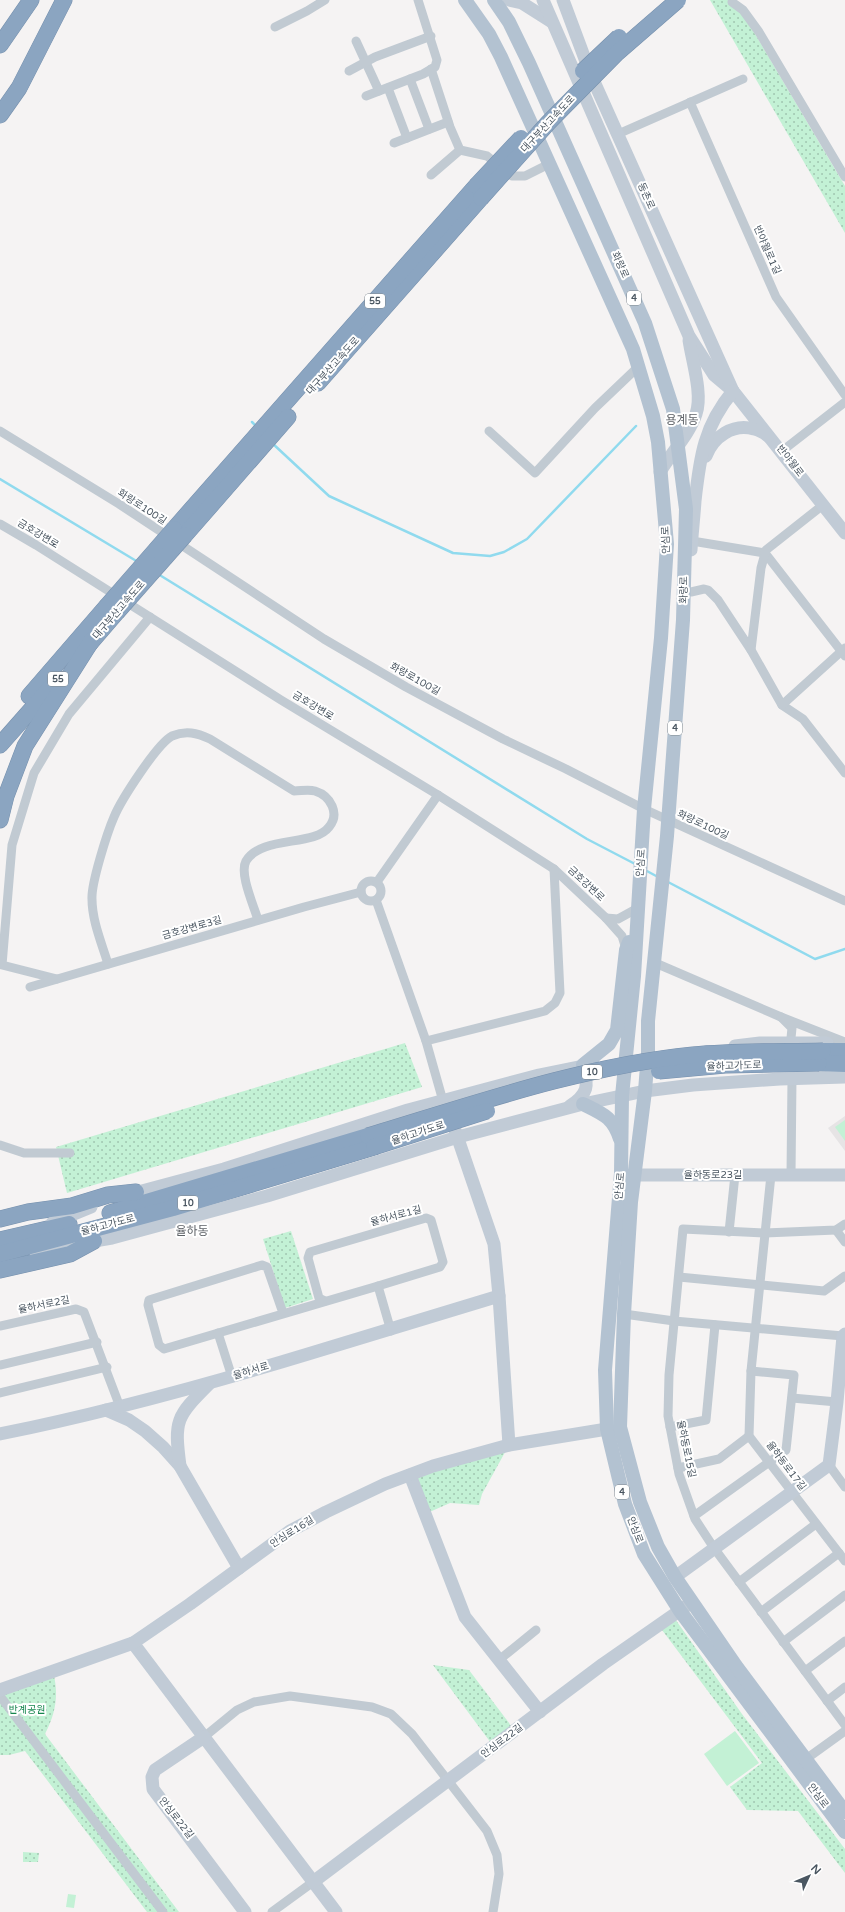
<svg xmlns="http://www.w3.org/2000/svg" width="845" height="1912" font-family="'Varela Round','Noto Sans KR',sans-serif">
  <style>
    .education { fill: #e6e4e5 }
    .park { fill: url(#park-dots) }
    .pitch { fill: #c3f1d5 }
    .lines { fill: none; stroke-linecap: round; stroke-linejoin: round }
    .stream { stroke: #90daee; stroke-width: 2.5 }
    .highway-casing { stroke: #7690ad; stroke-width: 17 }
    .street { stroke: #c1cad2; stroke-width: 9 }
    .secondary { stroke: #c1cbd6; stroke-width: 13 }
    .primary { stroke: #b3c2d1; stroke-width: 14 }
    .highway { stroke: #8ba5c1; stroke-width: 16 }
    .highway-bridge-casing { stroke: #7690ad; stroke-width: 17; stroke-linecap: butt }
    .highway-bridge { stroke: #8ba5c1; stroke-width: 16 }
    .labels { text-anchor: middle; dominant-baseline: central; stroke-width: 4; stroke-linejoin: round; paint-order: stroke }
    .shield { fill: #fff; stroke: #808990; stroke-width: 1 }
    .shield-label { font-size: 9px; font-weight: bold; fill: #4a5661 }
    .street-label { font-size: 10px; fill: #4a5661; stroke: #fff }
    .park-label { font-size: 10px; fill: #17864f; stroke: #fff }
    .quarter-label { font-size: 12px; fill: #5f6368; stroke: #fff }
  </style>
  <defs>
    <pattern id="park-dots" width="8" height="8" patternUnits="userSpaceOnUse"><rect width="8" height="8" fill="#c3f1d5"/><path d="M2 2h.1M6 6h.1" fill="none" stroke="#a0c6b0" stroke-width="1.8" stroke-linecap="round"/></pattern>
  </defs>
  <rect width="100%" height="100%" fill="#f5f3f3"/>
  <polygon class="education" points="845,1116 845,1151 828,1128"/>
  <g class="park">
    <polygon points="710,0 735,0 845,186 845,233"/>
    <polygon points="405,1043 422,1087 67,1193 56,1147"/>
    <polygon points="291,1231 313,1299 285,1308 263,1239"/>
    <polygon points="509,1445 482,1494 479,1505 450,1503 425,1514 410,1475"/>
    <polygon points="673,1616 742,1714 845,1849 845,1873 798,1811 747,1810 730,1787 762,1763 659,1626"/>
    <polygon points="433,1665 469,1670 515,1731 494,1747"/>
    <path d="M53,1671c6,24 3,41 -8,63l134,178h-32l-122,-161 -16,4h-9v-65z"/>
    <polygon points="23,1852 39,1853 38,1862 23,1862"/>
  </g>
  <g class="pitch">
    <polygon points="845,1120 845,1141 835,1127"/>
    <polygon points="735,1731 759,1763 727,1786 704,1754"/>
    <polygon points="68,1894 76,1895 74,1908 66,1907"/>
  </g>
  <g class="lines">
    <g class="stream">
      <polyline points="252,422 256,426"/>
      <polyline points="272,443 329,496 453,553 490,556 504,552 527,539 636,426"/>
      <polyline points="0,479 138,562"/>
      <polyline points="158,574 587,839 637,865"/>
      <polyline points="645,870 658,877"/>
      <polyline points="668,882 815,959 845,949"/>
    </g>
    <defs>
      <g id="highway">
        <polyline points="0,45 31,0"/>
        <polyline points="0,115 19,88 64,0"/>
        <polyline points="318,383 481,198"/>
        <polyline points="174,529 476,186"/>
        <polyline points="185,535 288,417"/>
        <polyline points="86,648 117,612"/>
        <polyline points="29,696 106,607"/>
        <polyline points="0,745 58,679"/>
        <polyline points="0,820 6,796 25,746 92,640"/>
        <polyline points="823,1051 845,1051"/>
        <polyline points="819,1063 845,1064"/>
        <polyline points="110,1213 368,1136"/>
        <polyline points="0,1219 28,1212 72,1206 108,1195 136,1192"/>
        <polyline points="0,1240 69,1224"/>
        <polyline points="0,1254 173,1208 374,1147"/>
        <polyline points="0,1270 70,1254 94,1241"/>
      </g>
    </defs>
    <use href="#highway" class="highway-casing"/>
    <g class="street">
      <polyline points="732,2 743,10 759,32 845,177"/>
      <polyline points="275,27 307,11 325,0"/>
      <polyline points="356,41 379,91"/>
      <polyline points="431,69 450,127 460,150 487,156 512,176 525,176 549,164"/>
      <polyline points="349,71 375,57 431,36"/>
      <polyline points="410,79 429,129"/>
      <polyline points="388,88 407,138"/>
      <polyline points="366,96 423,74 435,67 437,60 418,0"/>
      <polyline points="690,102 776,297 845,395"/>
      <polyline points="618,134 743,79"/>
      <polyline points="394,143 448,122"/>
      <polyline points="431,175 460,150"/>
      <polyline points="0,431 119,504 324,639 406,687 503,739 566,769 644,809 845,901"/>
      <polyline points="489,431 535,473 595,408 638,367"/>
      <polyline points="782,451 845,402"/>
      <polyline points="0,524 36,545 281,700 438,795 554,869 606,918"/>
      <polyline points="692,541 765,553 845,656"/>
      <polyline points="691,592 704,589 708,590 718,600 751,650 782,705 803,719 845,773"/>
      <polyline points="751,650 761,568 766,550 823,505"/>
      <polyline points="782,705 845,648"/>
      <circle cx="371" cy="891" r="10"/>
      <polyline points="377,882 438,795"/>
      <polyline points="376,900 426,1041 443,1101"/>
      <polyline points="626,949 622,936 606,918 618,919 638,908"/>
      <polyline points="653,962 781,1017"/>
      <path d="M108,964c-6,-20 -16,-43 -16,-65 -1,-15 15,-66 22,-82 7,-17 43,-73 58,-81 14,-6 25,-3 38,3l84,52c7,0 14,-2 21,0 16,5 25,23 14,36 -15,20 -67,8 -83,34 -7,13 8,45 12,59"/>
      <polyline points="57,979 2,965 12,845 34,773 69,714 150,617"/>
      <polyline points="30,987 304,907 361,892"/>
      <polyline points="426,1041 545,1011 555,1003 560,993 554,869"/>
      <polyline points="788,1043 791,1038 792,1028 781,1017 845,1042"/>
      <polyline points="0,1145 24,1153 70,1153"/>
      <polyline points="771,1175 751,1371 749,1436 845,1561"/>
      <polyline points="791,1175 792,1078"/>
      <polyline points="845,1224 836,1230 765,1233 683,1229 669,1375 668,1416 679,1474 695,1519 714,1548 845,1725"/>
      <polyline points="836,1230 845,1242"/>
      <polyline points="729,1232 735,1175"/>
      <polyline points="679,1277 824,1291 845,1276"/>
      <polyline points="325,1301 319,1298 308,1258 310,1252 426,1218 431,1220 443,1262 440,1267 378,1286 391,1331"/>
      <polyline points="283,1313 267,1267 262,1265 149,1300 148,1305 159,1345 164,1349 378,1286"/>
      <polyline points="624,1314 674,1321 843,1336"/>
      <polyline points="0,1326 76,1309 84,1312 120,1407"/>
      <polyline points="218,1333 232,1377"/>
      <polyline points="0,1365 97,1342"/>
      <polyline points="0,1393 107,1367"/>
      <polyline points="792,1398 837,1402"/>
      <polyline points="670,1427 706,1420 715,1325"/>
      <polyline points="829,1465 845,1487"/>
      <polyline points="678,1468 719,1459 749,1436"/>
      <polyline points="694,1516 786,1450 794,1375 751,1371"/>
      <polyline points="739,1582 816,1524"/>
      <polyline points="761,1612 839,1553"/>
      <polyline points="783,1642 845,1595"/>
      <polyline points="499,1660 536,1630"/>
      <polyline points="805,1671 845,1641"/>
      <polyline points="0,1696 163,1912"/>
      <polyline points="827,1701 845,1687"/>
      <polyline points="204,1737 237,1710 254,1702 290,1696 372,1707 391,1714 412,1734 487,1831 497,1855 499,1874 493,1912"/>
      <polyline points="806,1759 845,1731"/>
      <polyline points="272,1912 313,1882"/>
    </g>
    <g class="secondary">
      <polyline points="509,0 522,3 552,22"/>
      <polyline points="543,0 689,336 714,375 733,391 845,533"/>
      <polyline points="563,0 591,75 732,389"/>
      <path d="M706,456c7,-19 27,-33 48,-27 5,1 10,4 14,7"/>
      <path d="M660,472c11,-19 29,-37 36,-58 7,-20 -4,-53 -7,-74"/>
      <path d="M691,550c1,-17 3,-33 4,-49 5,-45 9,-75 38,-110"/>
      <polyline points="735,1046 760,1043 827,1043"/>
      <path d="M570,1106c18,-12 19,-20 13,-40"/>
      <polyline points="455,1130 494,1244 499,1296"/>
      <polyline points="636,1175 845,1175"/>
      <polyline points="127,1195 224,1169 408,1110 539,1075 593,1064"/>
      <polyline points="52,1223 91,1207"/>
      <polyline points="35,1251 112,1238 267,1196 458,1137 583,1104 645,1091 693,1085 780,1079 845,1077"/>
      <polyline points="106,1410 129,1420 145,1431 163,1447 180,1466 239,1568"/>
      <path d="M0,1434c104,-21 206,-49 308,-80 63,-19 127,-38 191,-58l10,149"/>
      <path d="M180,1466c-6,-46 -4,-49 29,-82"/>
      <polyline points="410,1475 465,1617 540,1712"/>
      <polyline points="675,1577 829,1465 837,1402 843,1336 845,1334"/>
      <polyline points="133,1643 336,1912"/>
      <polyline points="0,1690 133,1643 190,1604 290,1531 326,1512 385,1484 433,1466 509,1445 607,1429"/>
      <polyline points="204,1737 155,1770 152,1777 153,1789 245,1912"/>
      <polyline points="313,1882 603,1664 692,1602"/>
    </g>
    <g class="primary">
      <polyline points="465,0 489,34 501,57 624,329 633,349 653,416 658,442 667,544 661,638 644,809 634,976 622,1096 621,1173 605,1370 607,1429 625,1504 644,1554 680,1611 845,1832"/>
      <polyline points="494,0 509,22 529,63 645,323 673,409 686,509 683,620 667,836 648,1021 648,1053 645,1091 631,1202 624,1314 620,1427 640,1502 658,1547 675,1577 736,1666 845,1812"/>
      <polyline points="583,1065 609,1044 617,1030 626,950 629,942"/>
      <path d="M583,1104c20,10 30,13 37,35"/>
    </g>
    <use href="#highway" class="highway"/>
    <defs>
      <g id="highway-bridge">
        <polyline points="583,71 619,37"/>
        <polyline points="476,186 521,138"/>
        <polyline points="481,198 548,123 617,53 678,0"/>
        <polyline points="106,607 174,529"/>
        <polyline points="117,612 185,535"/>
        <polyline points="659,1071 725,1065 819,1063"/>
        <path d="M368,1136c106,-32 215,-70 325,-81 43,-4 87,-3 130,-4"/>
        <polyline points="374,1147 487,1111"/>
      </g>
    </defs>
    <use href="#highway-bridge" class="highway-bridge-casing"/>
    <use href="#highway-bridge" class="highway-bridge"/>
  </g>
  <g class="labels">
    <g class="shield">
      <rect x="627" y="291" width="14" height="14" rx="3"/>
      <rect x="365" y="294" width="20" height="14" rx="3"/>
      <rect x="48" y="672" width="20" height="14" rx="3"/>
      <rect x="668" y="721" width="14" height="14" rx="3"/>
      <rect x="582" y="1065" width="20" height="14" rx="3"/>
      <rect x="178" y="1196" width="20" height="14" rx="3"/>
      <rect x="615" y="1485" width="14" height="14" rx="3"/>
    </g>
    <g class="shield-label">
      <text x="634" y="298">4</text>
      <text x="375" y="301">55</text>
      <text x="58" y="679">55</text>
      <text x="675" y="728">4</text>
      <text x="592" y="1072">10</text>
      <text x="188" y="1203">10</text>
      <text x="622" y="1492">4</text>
    </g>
    <g class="street-label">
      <text transform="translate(548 124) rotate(-47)">대구부산고속도로</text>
      <text transform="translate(646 196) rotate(66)">동촌로</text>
      <text transform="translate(767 250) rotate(66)">반야월로1길</text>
      <text transform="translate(620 265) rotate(66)">화랑로</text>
      <text transform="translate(333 366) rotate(-48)">대구부산고속도로</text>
      <text transform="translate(790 461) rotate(52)">반야월로</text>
      <text transform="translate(142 507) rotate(33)">화랑로100길</text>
      <text transform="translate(38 534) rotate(31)">금호강변로</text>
      <text transform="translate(666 540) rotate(-92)">안심로</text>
      <text transform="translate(684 590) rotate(-89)">화랑로</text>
      <text transform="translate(119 610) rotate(-49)">대구부산고속도로</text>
      <text transform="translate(415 679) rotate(29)">화랑로100길</text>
      <text transform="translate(313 706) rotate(31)">금호강변로</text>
      <text transform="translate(703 825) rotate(25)">화랑로100길</text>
      <text transform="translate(641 863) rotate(-86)">안심로</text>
      <text transform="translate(586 884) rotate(43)">금호강변로</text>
      <text transform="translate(192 928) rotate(-16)">금호강변로3길</text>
      <text transform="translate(734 1066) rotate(-2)">율하고가도로</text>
      <text transform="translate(418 1133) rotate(-18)">율하고가도로</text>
      <text x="713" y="1175">율하동로23길</text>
      <text transform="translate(620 1186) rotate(-85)">안심로</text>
      <text transform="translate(396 1216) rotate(-15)">율하서로1길</text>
      <text transform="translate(108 1225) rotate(-15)">율하고가도로</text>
      <text transform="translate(44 1305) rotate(-12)">율하서로2길</text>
      <text transform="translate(251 1371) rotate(-17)">율하서로</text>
      <text transform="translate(686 1449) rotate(78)">율하동로15길</text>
      <text transform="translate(786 1466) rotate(53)">율하동로17길</text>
      <text transform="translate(635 1530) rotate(69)">안심로</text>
      <text transform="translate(292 1532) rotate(-32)">안심로16길</text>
      <text transform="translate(502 1741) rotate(-37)">안심로22길</text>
      <text transform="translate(818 1796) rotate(53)">안심로</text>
      <text transform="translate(176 1818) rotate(52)">안심로22길</text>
    </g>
    <g class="park-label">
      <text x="27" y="1710">반계공원</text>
    </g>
    <g class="quarter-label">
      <text x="682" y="420">용계동</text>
      <text x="192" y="1231">율하동</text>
    </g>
  </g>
  <g transform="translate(809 1876) rotate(46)" stroke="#ffffff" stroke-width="3" paint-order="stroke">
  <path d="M0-3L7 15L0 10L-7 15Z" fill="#4a5661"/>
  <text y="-6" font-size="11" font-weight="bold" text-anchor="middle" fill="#4a5661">N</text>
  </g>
</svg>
